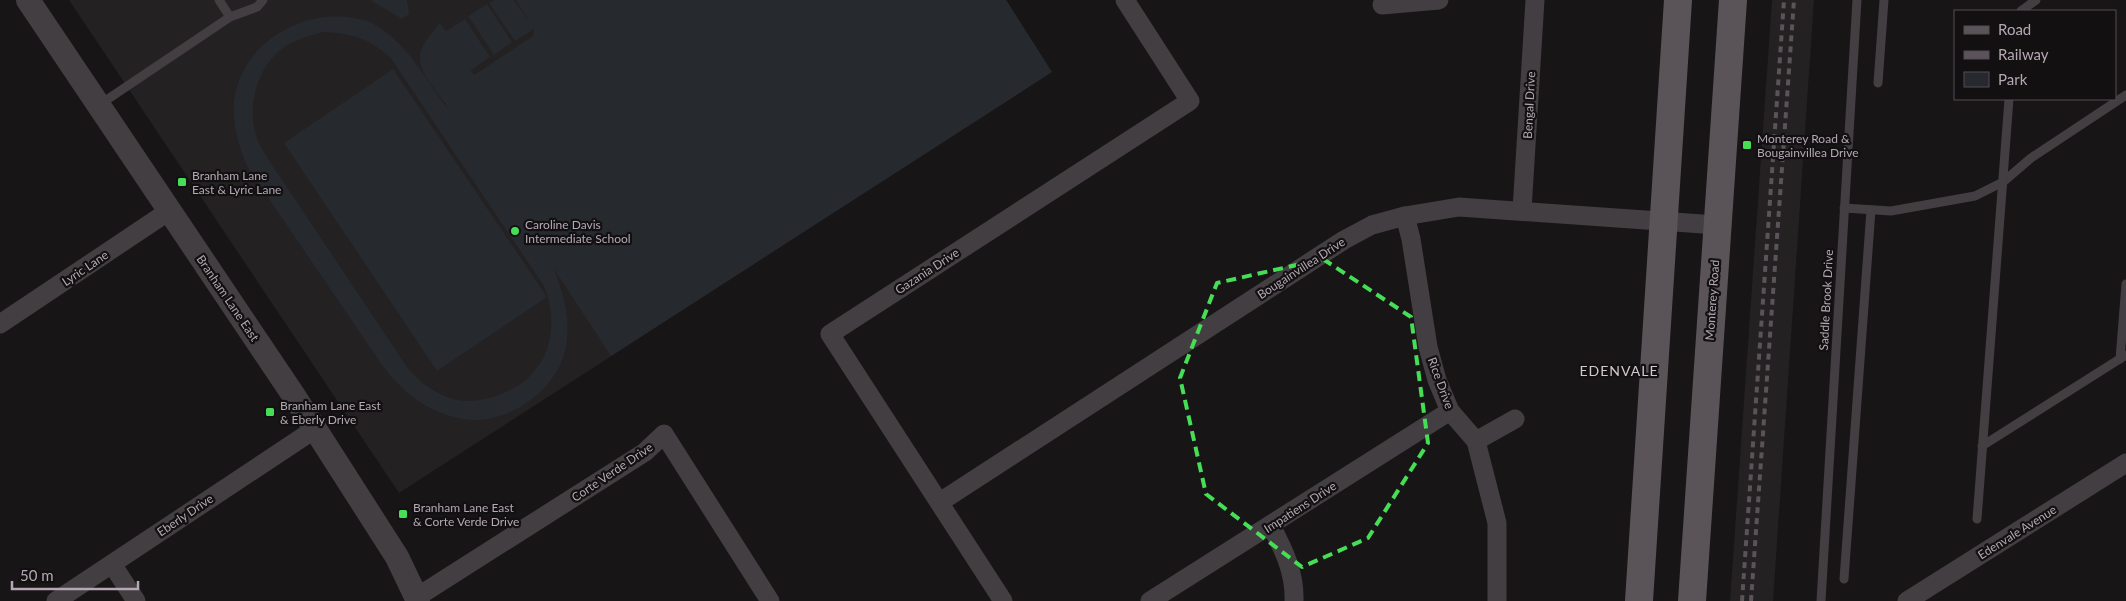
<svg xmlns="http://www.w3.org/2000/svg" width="2126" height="601" font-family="Lato,sans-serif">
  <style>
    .built { fill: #232122 }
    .green { fill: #26292e; fill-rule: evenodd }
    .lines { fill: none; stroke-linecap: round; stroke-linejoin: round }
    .service { stroke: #423e41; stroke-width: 9 }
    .minor { stroke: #423e41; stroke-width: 19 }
    .tertiary { stroke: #423e41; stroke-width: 24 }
    .primary { stroke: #5a5358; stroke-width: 28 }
    .rail { stroke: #5a5359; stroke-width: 4; stroke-dasharray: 6 5; stroke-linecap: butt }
    .marked { fill: none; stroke: #46de56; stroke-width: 4; stroke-dasharray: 10 6; stroke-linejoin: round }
    .poi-dot { fill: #46de56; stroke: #121011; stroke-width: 2 }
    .labels { text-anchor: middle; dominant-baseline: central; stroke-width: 4.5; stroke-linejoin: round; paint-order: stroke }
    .street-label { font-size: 12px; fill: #b5a8b4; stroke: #121011 }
    .poi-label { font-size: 12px; fill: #b5a8b4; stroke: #121011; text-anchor: start }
    .neighbourhood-label { font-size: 14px; letter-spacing: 1px; fill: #d2c9d0; stroke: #121011 }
  </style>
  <rect width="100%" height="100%" fill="#171516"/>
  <g class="built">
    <polygon points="69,0 1006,0 1052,72 399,493"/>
    <polygon points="1772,0 1814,0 1773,601 1730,601"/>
  </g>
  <g class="green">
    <polygon points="370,0 407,0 409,14 402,19"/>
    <path d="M494,0h20l16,23 -14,-23h490l46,72 -441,284 -57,-87c11,28 19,59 9,89 -13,35 -51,62 -89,62 -17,0 -39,-8 -54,-18 -14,-9 -25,-21 -36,-34l-136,-200c-9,-20 -16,-44 -14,-66 6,-63 81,-102 138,-79 37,20 52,56 77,87 -9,-18 -37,-40 -27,-62 4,-9 12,-17 18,-25l6,8 19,-12 25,38 -19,13 -4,-5 7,10 59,-39 1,-7 -19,12 -26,-38zM322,32c31,2 44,5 68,25l154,229c18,46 3,91 -45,109 -14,5 -32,8 -46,4 -19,-6 -34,-17 -46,-32l-139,-208c-4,-7 -10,-16 -12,-24 -10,-30 3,-72 30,-89 11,-7 24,-10 36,-14z"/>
    <polygon points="487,4 512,42 494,55 468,16"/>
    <polygon points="393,69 547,297 437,371 284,143"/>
  </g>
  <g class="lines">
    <g class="service">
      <polyline points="219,0 230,17"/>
      <polyline points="2021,11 2036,0"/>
      <polyline points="1878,83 1884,0"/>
      <polyline points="99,105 230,17 257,7 263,0"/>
      <polyline points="1844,208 1891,211 1975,196 2003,182 2031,158 2126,95"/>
      <polyline points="2120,359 2126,284"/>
      <polyline points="1982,446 2126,355"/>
      <polyline points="1977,519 2009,99"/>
      <polyline points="1844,579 1871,210"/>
      <polyline points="1821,601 1857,0"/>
    </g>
    <g class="minor">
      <polyline points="1382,5 1439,0"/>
      <polyline points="1522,210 1535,0"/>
      <polyline points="1405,216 1411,239 1428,347 1437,380 1450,411 1476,441 1497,523 1497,601"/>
      <polyline points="0,324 169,211"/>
      <polyline points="1476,441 1515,419"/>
      <polyline points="940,502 1344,240 1372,225 1405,216 1459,207 1717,225"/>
      <path d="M1271,526c13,24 24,47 23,75"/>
      <polyline points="112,564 136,601"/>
      <polyline points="417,597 645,452 664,434 770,601"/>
      <polyline points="56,601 315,429"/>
      <polyline points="1003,601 830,334 1190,101 1125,0"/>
      <polyline points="1150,601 1450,411"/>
      <polyline points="1907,601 2126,463"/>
    </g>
    <polyline class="tertiary" points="28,0 294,396 397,557 418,601"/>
    <g class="primary">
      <polyline points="1639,601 1678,0"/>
      <polyline points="1692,601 1733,0"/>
    </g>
    <g class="rail">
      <polyline points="1742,601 1784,0"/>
      <polyline points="1751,601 1794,0"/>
    </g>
  </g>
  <path class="marked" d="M1323,259l88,58 17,126 -60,95 -66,29 -96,-73 -26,-116 37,-95z"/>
  <g class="poi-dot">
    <rect x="1742" y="140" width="10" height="10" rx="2.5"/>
    <rect x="177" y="177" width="10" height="10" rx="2.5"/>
    <circle cx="515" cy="231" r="5"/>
    <rect x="265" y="407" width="10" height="10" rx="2.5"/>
    <rect x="398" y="509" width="10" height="10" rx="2.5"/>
  </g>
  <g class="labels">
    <g class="street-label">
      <text transform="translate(1529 105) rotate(-87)">Bengal Drive</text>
      <text transform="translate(85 268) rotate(-34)">Lyric Lane</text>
      <text transform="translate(1301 268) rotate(-33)">Bougainvillea Drive</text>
      <text transform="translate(927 271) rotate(-33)">Gazania Drive</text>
      <text transform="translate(228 298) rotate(56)">Branham Lane East</text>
      <text transform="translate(1712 300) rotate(-86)">Monterey Road</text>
      <text transform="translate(1826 300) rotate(-87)">Saddle Brook Drive</text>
      <text transform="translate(1441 383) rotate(70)">Rice Drive</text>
      <text transform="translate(612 472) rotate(-34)">Corte Verde Drive</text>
      <text transform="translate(1300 507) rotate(-33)">Impatiens Drive</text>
      <text transform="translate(185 515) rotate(-34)">Eberly Drive</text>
      <text transform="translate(2017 532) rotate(-32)">Edenvale Avenue</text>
    </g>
    <g class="poi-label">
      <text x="1757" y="138">Monterey Road &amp;<tspan x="1757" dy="14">Bougainvillea Drive</tspan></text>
      <text x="192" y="175">Branham Lane<tspan x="192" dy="14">East &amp; Lyric Lane</tspan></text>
      <text x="525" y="224">Caroline Davis<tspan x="525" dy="14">Intermediate School</tspan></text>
      <text x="280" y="405">Branham Lane East<tspan x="280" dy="14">&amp; Eberly Drive</tspan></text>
      <text x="413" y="507">Branham Lane East<tspan x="413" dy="14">&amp; Corte Verde Drive</tspan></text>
    </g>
    <g class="neighbourhood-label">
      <text x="1619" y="370">EDENVALE</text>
    </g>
  </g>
  <rect x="1954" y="10" width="162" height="90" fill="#121011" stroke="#534d52"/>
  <rect x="1964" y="26" width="25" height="8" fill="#5a5358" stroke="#534d52"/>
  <text x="1998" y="35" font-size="15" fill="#b5a8b4">Road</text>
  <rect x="1964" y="51" width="25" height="8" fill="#5a5359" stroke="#534d52"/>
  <text x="1998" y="60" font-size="15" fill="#b5a8b4">Railway</text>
  <rect x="1964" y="72" width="25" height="15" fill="#26292e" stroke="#534d52"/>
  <text x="1998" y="85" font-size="15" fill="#b5a8b4">Park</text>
  <path d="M12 581v8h126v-8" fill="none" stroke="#b5a8b4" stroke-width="2.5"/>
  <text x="20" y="581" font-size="15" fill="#b5a8b4" stroke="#121011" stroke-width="4" paint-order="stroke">50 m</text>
</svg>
